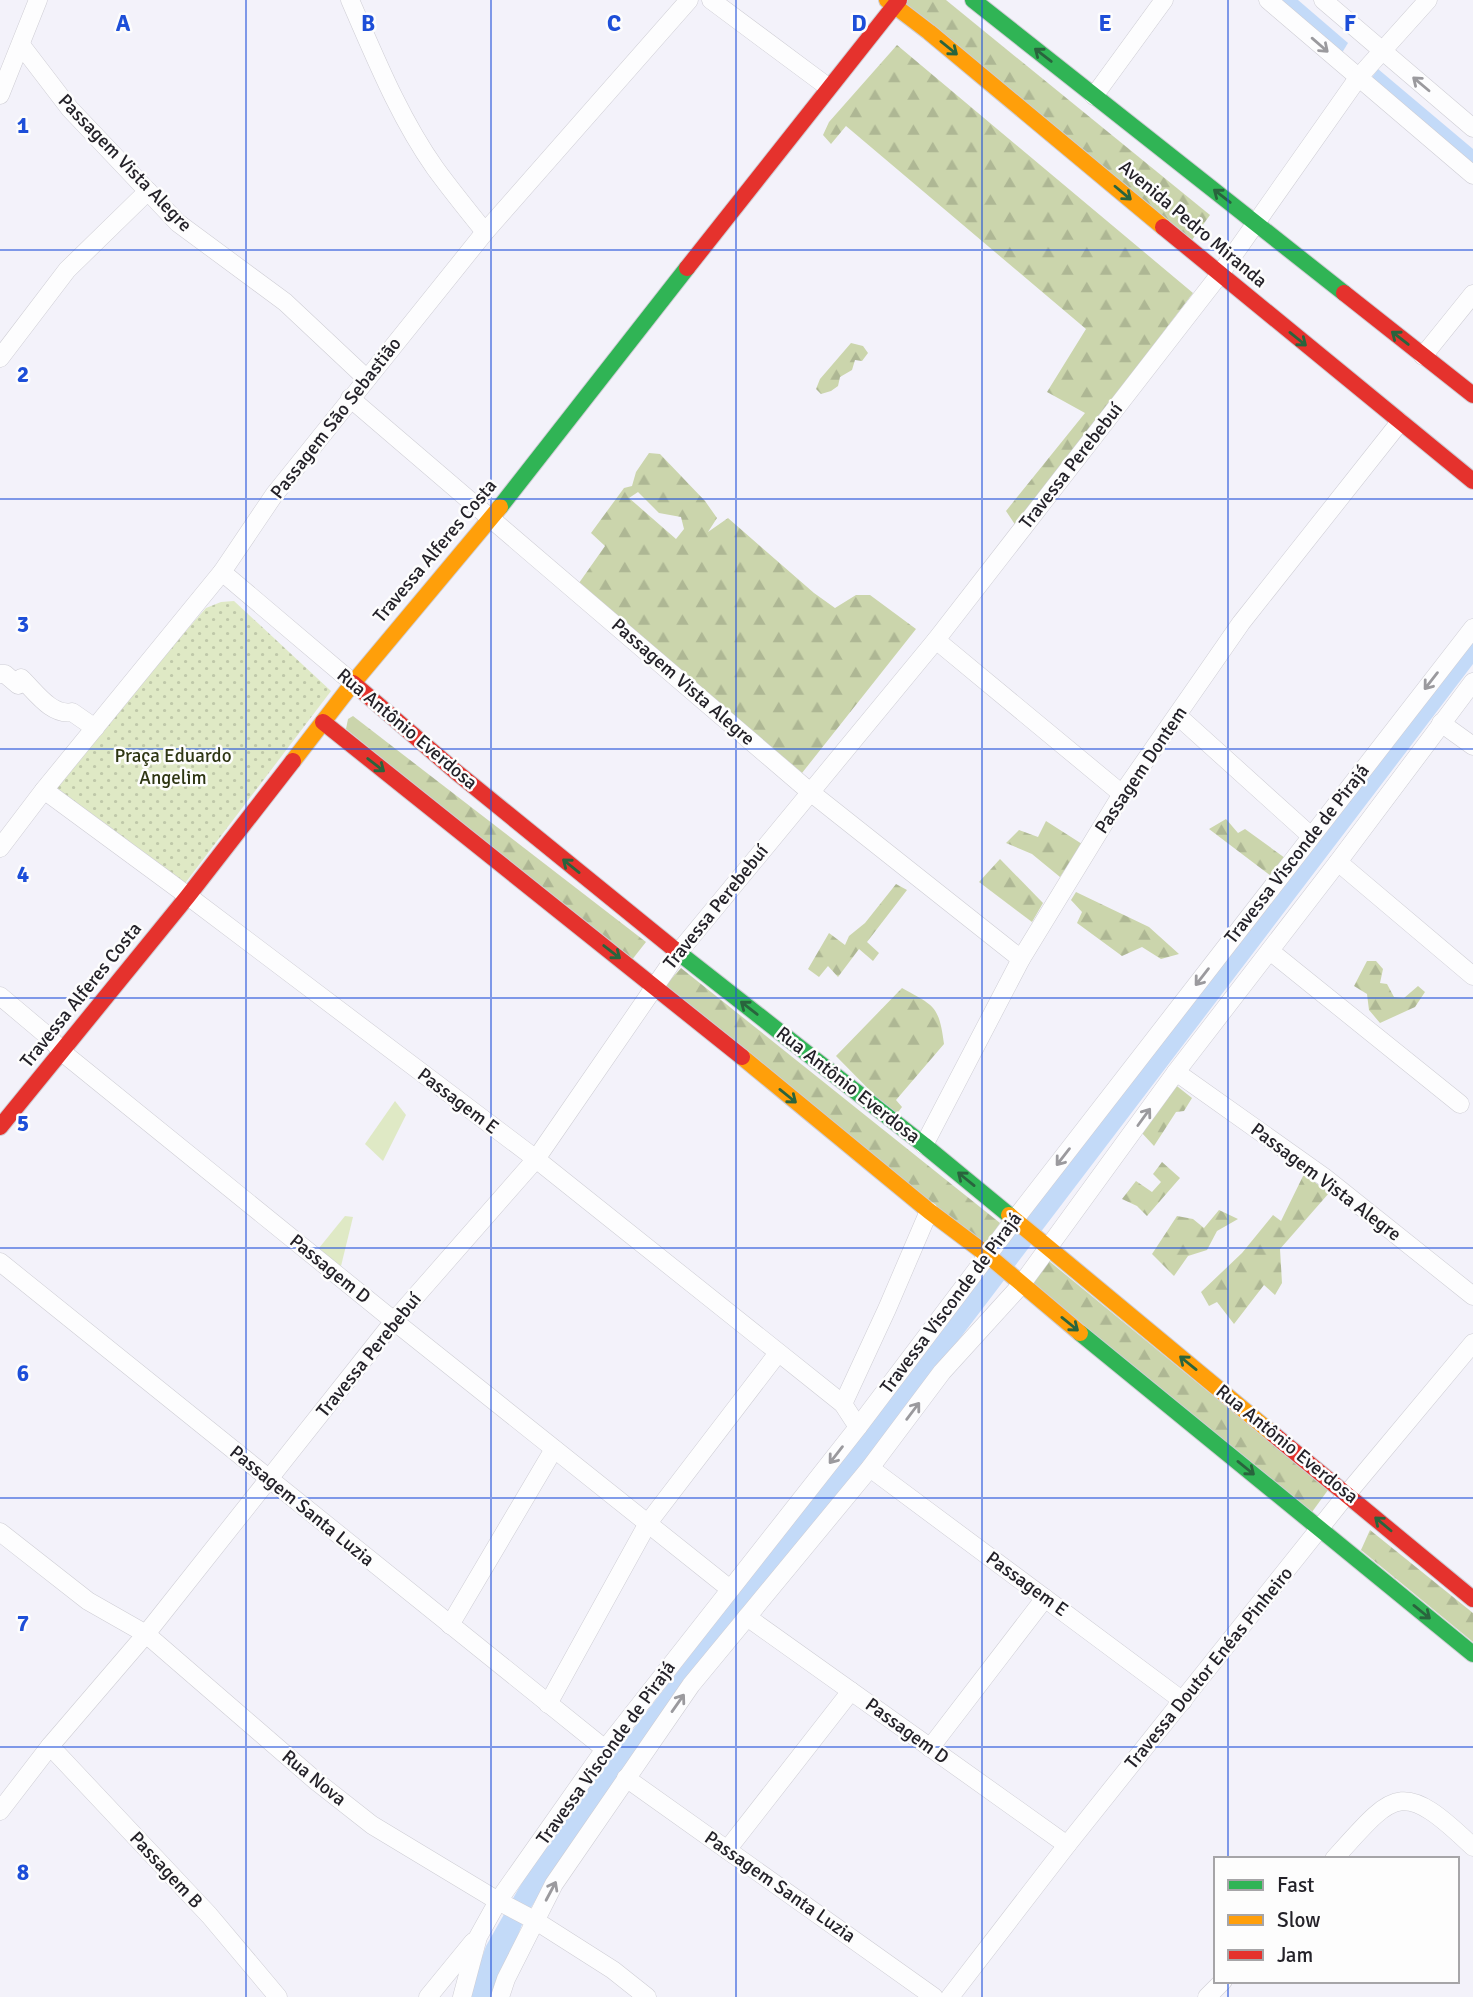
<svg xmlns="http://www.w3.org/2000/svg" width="1473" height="1997" font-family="Signika,sans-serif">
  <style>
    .grass { fill: #dfe9c5 }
    .forest { fill: url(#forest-firs); fill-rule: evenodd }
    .park { fill: url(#park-dots) }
    .water { fill: #c3daf8 }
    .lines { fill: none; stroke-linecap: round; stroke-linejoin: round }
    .street-casing { stroke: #cecdd4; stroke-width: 19 }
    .fast-casing { stroke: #cecdd4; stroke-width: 18 }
    .slow-casing { stroke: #cecdd4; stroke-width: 18 }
    .jam-casing { stroke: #cecdd4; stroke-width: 18 }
    .street { stroke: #fdfdfe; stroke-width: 18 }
    .fast { stroke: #30b455; stroke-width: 16 }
    .slow { stroke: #ff9f0a; stroke-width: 16 }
    .jam { stroke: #e5322d; stroke-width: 16 }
    .oneway { stroke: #9b9a9e }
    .oneway2 { stroke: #29643d }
    .grid { fill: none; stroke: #1d4ed8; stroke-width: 2; stroke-opacity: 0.55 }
    .labels { text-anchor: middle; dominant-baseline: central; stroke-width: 5; stroke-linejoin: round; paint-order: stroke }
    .street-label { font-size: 19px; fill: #242229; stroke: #fdfdfd }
    .park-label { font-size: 19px; fill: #2e3613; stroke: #fdfdfd }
    .grid-label { font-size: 23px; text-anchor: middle; font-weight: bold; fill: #1d4ed8; stroke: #fdfdfd; stroke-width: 5; stroke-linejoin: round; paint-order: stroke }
  </style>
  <defs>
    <pattern id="forest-firs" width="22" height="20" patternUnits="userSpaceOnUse" patternTransform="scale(1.75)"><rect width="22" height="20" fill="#cbd5ac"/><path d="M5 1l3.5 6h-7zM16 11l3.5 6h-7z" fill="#aeb794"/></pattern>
    <pattern id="park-dots" width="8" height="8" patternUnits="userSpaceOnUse" patternTransform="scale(1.75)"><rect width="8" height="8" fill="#dfe9c5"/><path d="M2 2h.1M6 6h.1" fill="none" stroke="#bfc8a9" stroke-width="1.8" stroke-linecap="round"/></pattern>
  </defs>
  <rect width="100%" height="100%" fill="#f3f2fa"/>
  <g class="grass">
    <polygon points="395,1101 406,1115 383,1161 365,1144"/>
    <polygon points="345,1216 353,1217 341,1266 315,1253"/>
  </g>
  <g class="forest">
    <polygon points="899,0 946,0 1210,215 1192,240"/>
    <polygon points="897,45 1193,293 1016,526 1006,511 1085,413 1047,392 1086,329 846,126 831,144 823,135 829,122"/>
    <polygon points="851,343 863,346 868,353 862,361 855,360 852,370 840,377 838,386 831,391 821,394 816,389 820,379"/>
    <path d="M649,453l11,1 45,47 12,17 -9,14 20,-14 86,75 21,15 21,-13h14l46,34 -114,144 -223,-190 26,-37 -14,-13 33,-45 8,-2 4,-14zM638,492l21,21 22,4 3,12 -8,10 -47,-41z"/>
    <polygon points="353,716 646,942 631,961 346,729 348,719"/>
    <polygon points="1226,819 1238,833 1245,829 1285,858 1271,876 1209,829"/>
    <polygon points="1046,821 1082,844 1060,877 1032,854 1006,843 1019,830 1038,837"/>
    <polygon points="1000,859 1043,903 1032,922 979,882"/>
    <polygon points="896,884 907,890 867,942 879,953 873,961 859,949 838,977 828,966 819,977 808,969 829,933 845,945 849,936 865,923"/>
    <polygon points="1076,892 1149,927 1179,954 1161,959 1142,947 1122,956 1077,923 1082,912 1071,900"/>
    <polygon points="1367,961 1376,961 1383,969 1380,983 1387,984 1394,997 1404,998 1418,986 1425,992 1415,1007 1380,1023 1369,1010 1367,994 1354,986"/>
    <polygon points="681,968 1000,1223 984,1247 663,988"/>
    <path d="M902,988c32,18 37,17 42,56l-48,56 6,7 -7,9 -59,-60z"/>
    <polygon points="1173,1083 1192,1098 1184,1111 1176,1112 1154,1146 1141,1132"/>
    <polygon points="1162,1162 1180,1178 1147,1216 1137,1206 1122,1199 1136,1181 1152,1192 1161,1182 1153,1174"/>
    <polygon points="1304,1174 1329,1193 1280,1249 1282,1283 1275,1295 1264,1285 1234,1324 1217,1302 1209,1306 1201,1292 1242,1253 1273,1215 1281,1221"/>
    <polygon points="1219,1210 1238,1219 1217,1231 1207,1250 1188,1256 1174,1276 1152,1254 1177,1216 1193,1219 1204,1228"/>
    <polygon points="1049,1261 1328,1490 1312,1512 1031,1285"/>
    <polygon points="1370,1530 1473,1613 1473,1642 1361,1550"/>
  </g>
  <polygon class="park" points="234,601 331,691 183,886 48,788 206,608 221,602"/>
  <g class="water">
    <polygon points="1273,0 1298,0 1348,43 1340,56"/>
    <polygon points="1378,69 1473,149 1473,169 1370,80"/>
    <polygon points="1473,633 1473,664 553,1873 525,1917 494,1997 468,1997 486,1946 541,1849 988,1268"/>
  </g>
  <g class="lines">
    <defs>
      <g id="street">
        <path d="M350,0c25,57 49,117 85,168 16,22 33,43 50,64"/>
        <polyline points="711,0 828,87"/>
        <polyline points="1268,0 1473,175"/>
        <polyline points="1323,0 1473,128"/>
        <polyline points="21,45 70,109 178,223 285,302 367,379"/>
        <polyline points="0,95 38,0"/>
        <polyline points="1094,96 1164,0"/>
        <polyline points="1423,356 1473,294"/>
        <polyline points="0,358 67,270 148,191"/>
        <polyline points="350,398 809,791 1021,959"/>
        <polyline points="222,572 353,683"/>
        <polyline points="936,640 1122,794"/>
        <path d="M0,674h5l13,11 3,-7c14,13 30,38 51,34l23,16"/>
        <polyline points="1178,716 1311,836"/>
        <polyline points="1441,723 1473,746"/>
        <polyline points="44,790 188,896 536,1159 843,1404 858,1427"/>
        <polyline points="0,848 44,790 222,572 274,495 485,232 689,0"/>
        <polyline points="1338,862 1473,976"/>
        <polyline points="1270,951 1460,1104"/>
        <polyline points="0,996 50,1038 62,1052 394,1321 730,1589"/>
        <polyline points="1176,1072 1324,1177 1473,1296"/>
        <polyline points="924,1145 1021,959 1122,794 1241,623 1400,422"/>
        <polyline points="0,1262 605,1749"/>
        <polyline points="843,1404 887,1309 929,1211"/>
        <polyline points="870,1468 1183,1701"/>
        <polyline points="0,1532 88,1601 146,1634 316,1781 372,1825 498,1901 536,1921 613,1970 647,1997"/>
        <polyline points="747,1617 1067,1845"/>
        <polyline points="450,1625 554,1449"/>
        <polyline points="548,1704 648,1523 778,1353"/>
        <polyline points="50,1746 209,1915 278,1997"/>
        <polyline points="930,1748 1045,1598"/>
        <polyline points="626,1778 934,1997"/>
        <polyline points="0,1811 50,1746 146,1634 394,1321 536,1159 678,953 936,640 1220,274 1358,78 1428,0"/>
        <polyline points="727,1850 851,1691"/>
        <path d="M1334,1859c61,-68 67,-81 139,-12"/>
        <polyline points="428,1997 473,1942"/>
        <polyline points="462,1997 478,1937 498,1901 605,1749 858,1427 1015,1219 1473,628"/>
        <polyline points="500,1997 506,1979 554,1884 691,1685 870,1468 942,1372 1021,1285 1176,1072 1338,862 1473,682"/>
        <polyline points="950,1997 1067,1845 1347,1494 1473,1343"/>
        <polyline points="1207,1997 1223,1981"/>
      </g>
      <g id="fast">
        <polyline points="973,0 1344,293"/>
        <polyline points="500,507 687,268"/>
        <polyline points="674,949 924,1145 1009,1215"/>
        <polyline points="1080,1333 1473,1654"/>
      </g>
      <g id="slow">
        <polyline points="887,0 929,32 1163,227"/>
        <polyline points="293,761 353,683 500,507"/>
        <polyline points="742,1057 929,1211 990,1257 1080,1333"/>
        <polyline points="1009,1215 1273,1434"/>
      </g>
      <g id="jam">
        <polyline points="1163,227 1473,481"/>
        <polyline points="687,268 899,0"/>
        <polyline points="1344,293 1473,395"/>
        <polyline points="353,683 455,771 674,949"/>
        <polyline points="323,722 742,1057"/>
        <polyline points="0,1127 188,896 293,761"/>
        <polyline points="1273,1434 1473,1599"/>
      </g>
    </defs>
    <use href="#street" class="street-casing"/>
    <use href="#fast" class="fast-casing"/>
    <use href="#slow" class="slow-casing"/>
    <use href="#jam" class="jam-casing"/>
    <use href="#street" class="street"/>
    <use href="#fast" class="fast"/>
    <use href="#slow" class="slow"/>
    <use href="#jam" class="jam"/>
  </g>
  <defs><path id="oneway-shaft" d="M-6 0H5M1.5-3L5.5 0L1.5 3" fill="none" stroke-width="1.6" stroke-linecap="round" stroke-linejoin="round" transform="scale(1.75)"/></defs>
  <g class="oneway">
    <use href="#oneway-shaft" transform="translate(1320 45) rotate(41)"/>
    <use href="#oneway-shaft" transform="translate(1421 84) rotate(-140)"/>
    <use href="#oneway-shaft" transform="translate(1431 681) rotate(128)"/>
    <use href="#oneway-shaft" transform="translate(1202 977) rotate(128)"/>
    <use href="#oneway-shaft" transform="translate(1144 1117) rotate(-54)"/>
    <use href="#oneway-shaft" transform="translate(1063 1157) rotate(128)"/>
    <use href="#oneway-shaft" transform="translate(913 1411) rotate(-53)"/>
    <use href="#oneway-shaft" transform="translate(836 1455) rotate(128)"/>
    <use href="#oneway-shaft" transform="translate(678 1703) rotate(-55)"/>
    <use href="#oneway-shaft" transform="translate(551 1891) rotate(-62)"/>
  </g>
  <g class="oneway2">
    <use href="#oneway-shaft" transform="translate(949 48) rotate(39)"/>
    <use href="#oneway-shaft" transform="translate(1043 55) rotate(-142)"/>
    <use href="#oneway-shaft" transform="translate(1123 193) rotate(40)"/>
    <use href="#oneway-shaft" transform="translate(1222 196) rotate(-142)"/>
    <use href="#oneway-shaft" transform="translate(1400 338) rotate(-142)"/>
    <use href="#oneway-shaft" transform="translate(1298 339) rotate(39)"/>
    <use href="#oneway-shaft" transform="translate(376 765) rotate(38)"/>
    <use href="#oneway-shaft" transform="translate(571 866) rotate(-141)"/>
    <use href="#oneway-shaft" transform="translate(612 952) rotate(38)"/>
    <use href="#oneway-shaft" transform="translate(749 1008) rotate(-142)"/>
    <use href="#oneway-shaft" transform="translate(788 1096) rotate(39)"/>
    <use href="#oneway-shaft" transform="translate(966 1179) rotate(-141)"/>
    <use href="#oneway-shaft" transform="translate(1070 1324) rotate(39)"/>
    <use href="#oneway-shaft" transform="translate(1188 1363) rotate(-141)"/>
    <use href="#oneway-shaft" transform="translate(1246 1468) rotate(39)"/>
    <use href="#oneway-shaft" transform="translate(1383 1524) rotate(-140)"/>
    <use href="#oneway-shaft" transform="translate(1422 1612) rotate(39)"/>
  </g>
  <path class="grid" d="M246,0v1997M491,0v1997M736,0v1997M982,0v1997M1228,0v1859M0,250h1473M0,499h1473M0,749h1473M0,998h1473M0,1248h1473M0,1498h1473M0,1747h1473M1228,1981v16"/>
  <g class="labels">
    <g class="street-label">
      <text transform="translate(125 163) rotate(46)">Passagem Vista Alegre</text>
      <text transform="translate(1193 224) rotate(40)">Avenida Pedro Miranda</text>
      <text transform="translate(336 418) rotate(-52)">Passagem São Sebastião</text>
      <text transform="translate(1071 466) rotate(-52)">Travessa Perebebuí</text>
      <text transform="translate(435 551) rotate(-50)">Travessa Alferes Costa</text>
      <text transform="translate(683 682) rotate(41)">Passagem Vista Alegre</text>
      <text transform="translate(407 729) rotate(40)">Rua Antônio Everdosa</text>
      <text transform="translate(1141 770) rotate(-56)">Passagem Dontem</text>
      <text transform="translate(1297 854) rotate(-52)">Travessa Visconde de Pirajá</text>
      <text transform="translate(716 907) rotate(-51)">Travessa Perebebuí</text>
      <text transform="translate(81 995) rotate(-51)">Travessa Alferes Costa</text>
      <text transform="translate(848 1085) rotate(38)">Rua Antônio Everdosa</text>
      <text transform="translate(458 1101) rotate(37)">Passagem E</text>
      <text transform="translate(1326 1182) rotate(37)">Passagem Vista Alegre</text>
      <text transform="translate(330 1269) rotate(39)">Passagem D</text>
      <text transform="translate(951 1303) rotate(-53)">Travessa Visconde de Pirajá</text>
      <text transform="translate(369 1355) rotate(-51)">Travessa Perebebuí</text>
      <text transform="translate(1287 1444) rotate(39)">Rua Antônio Everdosa</text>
      <text transform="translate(302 1506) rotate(39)">Passagem Santa Luzia</text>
      <text transform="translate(1027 1584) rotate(36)">Passagem E</text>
      <text transform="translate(1209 1668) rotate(-51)">Travessa Doutor Enéas Pinheiro</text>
      <text transform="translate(907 1731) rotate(36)">Passagem D</text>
      <text transform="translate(606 1753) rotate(-54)">Travessa Visconde de Pirajá</text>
      <text transform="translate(314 1778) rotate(39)">Rua Nova</text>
      <text transform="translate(166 1870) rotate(47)">Passagem B</text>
      <text transform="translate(780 1887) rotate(35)">Passagem Santa Luzia</text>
    </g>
    <g class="park-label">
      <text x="173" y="756">Praça Eduardo<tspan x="173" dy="22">Angelim</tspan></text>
    </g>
  </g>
  <g class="grid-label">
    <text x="123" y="31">A</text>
    <text x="368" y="31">B</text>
    <text x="614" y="31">C</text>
    <text x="859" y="31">D</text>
    <text x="1105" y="31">E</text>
    <text x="1350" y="31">F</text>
    <text x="23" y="133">1</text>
    <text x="23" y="382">2</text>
    <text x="23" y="632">3</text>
    <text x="23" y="882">4</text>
    <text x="23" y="1131">5</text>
    <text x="23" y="1381">6</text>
    <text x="23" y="1631">7</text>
    <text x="23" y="1880">8</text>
  </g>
  <rect x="1214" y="1857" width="245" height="126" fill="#fdfdfd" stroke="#a6a5a8" stroke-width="2"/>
  <rect x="1228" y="1880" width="35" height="10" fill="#30b455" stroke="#a6a5a8" stroke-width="2"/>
  <text x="1277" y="1892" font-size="21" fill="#242229">Fast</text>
  <rect x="1228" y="1915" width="35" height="10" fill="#ff9f0a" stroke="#a6a5a8" stroke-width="2"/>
  <text x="1277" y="1927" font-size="21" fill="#242229">Slow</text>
  <rect x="1228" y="1950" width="35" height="10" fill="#e5322d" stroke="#a6a5a8" stroke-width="2"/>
  <text x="1277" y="1962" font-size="21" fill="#242229">Jam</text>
</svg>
